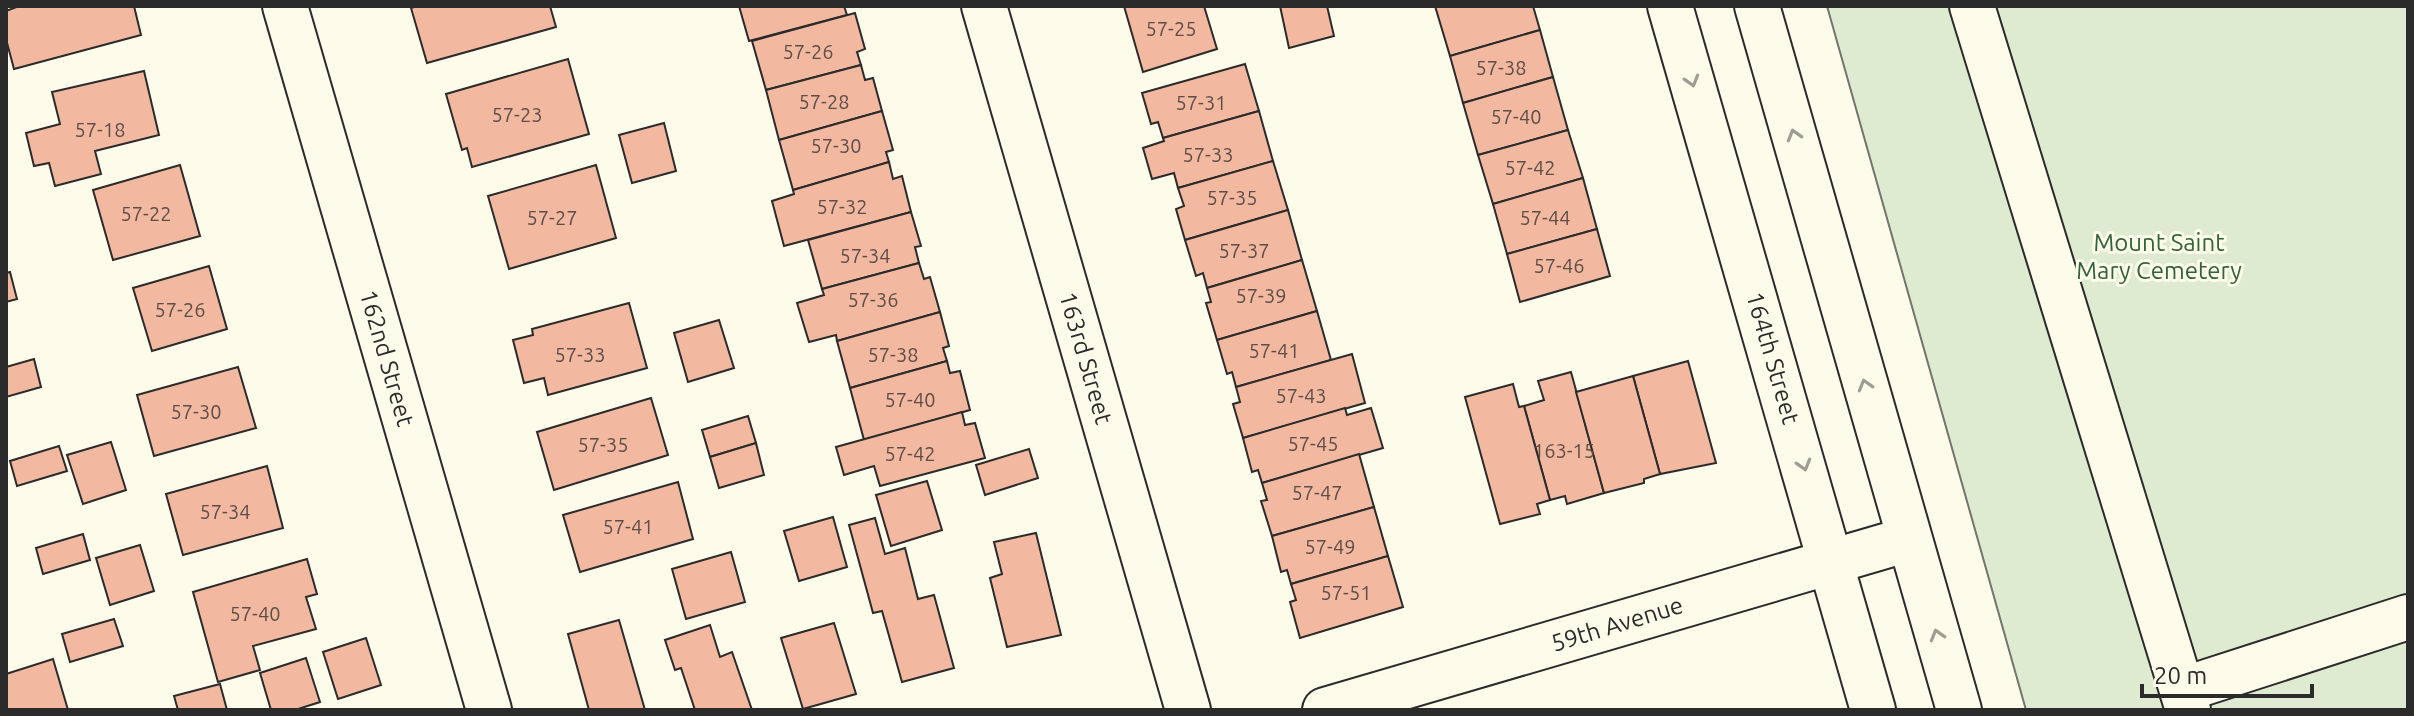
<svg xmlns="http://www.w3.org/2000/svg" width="2414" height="716" font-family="Ubuntu,sans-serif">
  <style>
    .green { fill: #deebd1; stroke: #74746e; stroke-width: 2 }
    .building { fill: #f2b8a0; stroke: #2b2b2b; stroke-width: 2 }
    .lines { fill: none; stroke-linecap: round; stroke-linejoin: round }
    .minor-casing { stroke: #2b2b2b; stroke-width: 48 }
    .minor { stroke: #fdfbea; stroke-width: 44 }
    .oneway { stroke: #9e9d94 }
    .labels { text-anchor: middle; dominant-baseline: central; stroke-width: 6; stroke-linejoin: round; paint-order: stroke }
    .number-label { font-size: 20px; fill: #5d4e48 }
    .park-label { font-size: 24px; fill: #34623c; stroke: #fdfbea }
    .street-label { font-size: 24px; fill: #2b2b2b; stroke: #fdfbea }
  </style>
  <rect width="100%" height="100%" fill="#fdfbea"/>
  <polygon class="green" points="1827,6 2408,6 2408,710 2026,710"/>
  <g class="building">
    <polygon points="19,6 134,6 141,35 14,69 6,39 6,11"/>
    <polygon points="417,6 550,6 556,27 427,63 411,8"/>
    <polygon points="739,6 844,6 847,15 749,41"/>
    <polygon points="1124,6 1204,6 1217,49 1143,72"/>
    <polygon points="1280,6 1327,6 1334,36 1289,48"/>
    <polygon points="1435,6 1533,6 1540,30 1450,56"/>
    <polygon points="855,13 865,49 857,52 861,65 766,90 752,41"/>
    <polygon points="1540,30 1553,77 1463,103 1450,56"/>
    <polygon points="568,59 589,134 472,167 467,148 462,150 446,94"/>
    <polygon points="1245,64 1259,111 1163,138 1158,122 1151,124 1142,93"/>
    <polygon points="861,65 865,80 873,78 882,111 779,140 766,90"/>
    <polygon points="144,71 159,135 95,151 101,174 55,186 49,163 34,166 26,133 60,124 52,92"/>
    <polygon points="1553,77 1568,130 1478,155 1463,103"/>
    <polygon points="882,111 893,150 886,152 889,162 793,190 779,140"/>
    <polygon points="1259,111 1273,161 1178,188 1174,173 1152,179 1143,148 1164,141 1163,138"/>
    <polygon points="664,123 676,171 632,183 619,135"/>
    <polygon points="1568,130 1583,178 1493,204 1478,155"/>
    <polygon points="1273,161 1288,210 1185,240 1176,209 1184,206 1178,188"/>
    <polygon points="889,162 893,179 902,176 911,212 784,246 772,201 794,194 793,190"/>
    <polygon points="180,165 200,236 113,260 93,190"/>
    <polygon points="596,165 616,238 509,269 488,196"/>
    <polygon points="1583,178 1597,229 1507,254 1493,204"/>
    <polygon points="1288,210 1302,260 1207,288 1203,273 1196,276 1185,240"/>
    <polygon points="911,212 921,246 915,247 919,263 822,289 808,240"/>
    <polygon points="1597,229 1610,276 1520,302 1507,254"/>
    <polygon points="1302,260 1317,311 1217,340 1206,303 1211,302 1207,288"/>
    <polygon points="919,263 924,279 930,277 940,312 837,341 836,335 809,342 797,303 824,295 822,289"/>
    <polygon points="209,266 227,329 152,351 133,288"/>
    <polygon points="10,272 17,299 6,302 6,273"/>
    <polygon points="629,303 647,368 548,395 544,378 524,383 513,340 533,335 532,329"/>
    <polygon points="1317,311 1331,360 1236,387 1232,372 1227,374 1217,340"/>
    <polygon points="940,312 949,346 943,348 947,361 850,388 837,341"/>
    <polygon points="719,320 734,368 688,382 674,333"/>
    <polygon points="1352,354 1365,403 1243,438 1233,404 1240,402 1236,387"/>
    <polygon points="34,359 41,387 6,397 6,367"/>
    <polygon points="947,361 950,373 960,371 970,410 864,440 850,388"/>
    <polygon points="1688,361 1716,463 1660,474 1633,376"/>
    <polygon points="238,367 256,428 154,456 137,395"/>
    <polygon points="1571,372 1604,493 1567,504 1565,496 1550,500 1524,406 1544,400 1538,381"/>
    <polygon points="1633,376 1660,474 1644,479 1644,483 1604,493 1576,392"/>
    <polygon points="1513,384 1519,407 1524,406 1550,500 1537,504 1540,514 1500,524 1465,397"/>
    <polygon points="651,398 668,455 554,490 537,432"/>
    <polygon points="1345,408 1347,415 1371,408 1383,448 1262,483 1258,470 1252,472 1243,438"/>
    <polygon points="962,412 965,425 975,423 985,458 880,486 874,466 844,475 836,447"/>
    <polygon points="748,416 756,443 710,457 702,430"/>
    <polygon points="111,442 126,490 83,504 67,455"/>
    <polygon points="756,443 764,475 719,488 710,457"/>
    <polygon points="59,446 67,471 17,486 10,461"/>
    <polygon points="1029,449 1038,478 985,495 976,465"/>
    <polygon points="1359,454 1374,507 1272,536 1261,501 1267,500 1262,483"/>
    <polygon points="267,466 283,528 183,555 166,494"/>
    <polygon points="927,481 942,530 891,546 876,495"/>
    <polygon points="678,482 693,539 580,572 563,515"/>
    <polygon points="1374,507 1388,556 1291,584 1287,570 1281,572 1272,536"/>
    <polygon points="833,517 847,567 799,581 784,531"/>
    <polygon points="875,518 885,554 905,548 918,599 934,595 954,668 902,682 882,611 873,613 849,525"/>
    <polygon points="1036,533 1061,635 1007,647 990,578 1002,574 994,542"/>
    <polygon points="83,534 90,560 43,574 36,548"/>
    <polygon points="140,545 154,591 110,605 96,558"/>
    <polygon points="731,552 745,602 686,619 672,569"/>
    <polygon points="1388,556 1403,607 1300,638 1290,602 1296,600 1291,584"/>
    <polygon points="307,559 317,594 306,597 316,629 253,646 260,670 218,682 193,592"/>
    <polygon points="114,619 123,646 70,662 62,634"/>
    <polygon points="619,620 645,710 589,710 568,634"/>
    <polygon points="834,623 856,694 803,709 781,638"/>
    <polygon points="710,625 720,657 732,652 752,710 695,710 681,668 675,670 665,640"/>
    <polygon points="366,638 381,685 338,699 323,652"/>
    <polygon points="306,658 320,702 295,710 271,710 260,673"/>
    <polygon points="53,659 68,710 6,710 6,674"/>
    <polygon points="220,684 227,710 178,710 174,696"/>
  </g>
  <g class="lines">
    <defs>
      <g id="minor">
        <polyline points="285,6 489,710"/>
        <polyline points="984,6 1188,710"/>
        <polyline points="1670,6 1873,710"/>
        <polyline points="1757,6 1959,710"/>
        <polyline points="1972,6 2188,710"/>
        <polyline points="2182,690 2408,617"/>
        <polyline points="1325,710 1909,539"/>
      </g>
    </defs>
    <use href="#minor" class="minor-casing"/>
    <use href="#minor" class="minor"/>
  </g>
  <defs><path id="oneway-chevron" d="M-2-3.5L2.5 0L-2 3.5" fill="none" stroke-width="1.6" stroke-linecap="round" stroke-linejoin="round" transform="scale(2)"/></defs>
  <g class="oneway">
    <use href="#oneway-chevron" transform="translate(1692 81) rotate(74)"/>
    <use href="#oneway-chevron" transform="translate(1794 135) rotate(-106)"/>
    <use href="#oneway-chevron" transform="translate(1865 385) rotate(-106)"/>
    <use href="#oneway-chevron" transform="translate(1804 465) rotate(74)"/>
    <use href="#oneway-chevron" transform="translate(1937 635) rotate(-106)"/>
  </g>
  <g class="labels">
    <g class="number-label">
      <text x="1171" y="28">57-25</text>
      <text x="808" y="51">57-26</text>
      <text x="1501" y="67">57-38</text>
      <text x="824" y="101">57-28</text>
      <text x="1201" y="102">57-31</text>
      <text x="517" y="114">57-23</text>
      <text x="1516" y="116">57-40</text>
      <text x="100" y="129">57-18</text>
      <text x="836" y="145">57-30</text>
      <text x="1208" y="154">57-33</text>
      <text x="1530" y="167">57-42</text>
      <text x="1232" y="197">57-35</text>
      <text x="842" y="206">57-32</text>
      <text x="146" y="213">57-22</text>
      <text x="552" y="217">57-27</text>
      <text x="1545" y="217">57-44</text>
      <text x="1244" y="250">57-37</text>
      <text x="865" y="255">57-34</text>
      <text x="1559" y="265">57-46</text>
      <text x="1261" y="295">57-39</text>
      <text x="873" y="299">57-36</text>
      <text x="180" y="309">57-26</text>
      <text x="1274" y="350">57-41</text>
      <text x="580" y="354">57-33</text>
      <text x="893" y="354">57-38</text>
      <text x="1301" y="395">57-43</text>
      <text x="910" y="399">57-40</text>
      <text x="196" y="411">57-30</text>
      <text x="1313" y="443">57-45</text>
      <text x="603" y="444">57-35</text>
      <text x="1564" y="450">163-15</text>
      <text x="910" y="453">57-42</text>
      <text x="1317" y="492">57-47</text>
      <text x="225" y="511">57-34</text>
      <text x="628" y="526">57-41</text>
      <text x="1330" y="546">57-49</text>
      <text x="1346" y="592">57-51</text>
      <text x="255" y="613">57-40</text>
    </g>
    <g class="park-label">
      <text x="2159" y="242">Mount Saint<tspan x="2159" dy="28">Mary Cemetery</tspan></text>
    </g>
    <g class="street-label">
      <text transform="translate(387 358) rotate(74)">162nd Street</text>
      <text transform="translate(1086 358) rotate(74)">163rd Street</text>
      <text transform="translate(1773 358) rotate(74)">164th Street</text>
      <text transform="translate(1617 624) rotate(-17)">59th Avenue</text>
    </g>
  </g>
  <rect width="2414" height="716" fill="none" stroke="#2b2b2b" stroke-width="16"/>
  <path d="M2142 684v12h170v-12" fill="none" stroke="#2b2b2b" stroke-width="4"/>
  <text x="2154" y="684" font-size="24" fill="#2b2b2b" stroke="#fdfbea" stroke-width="6" paint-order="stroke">20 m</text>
</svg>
